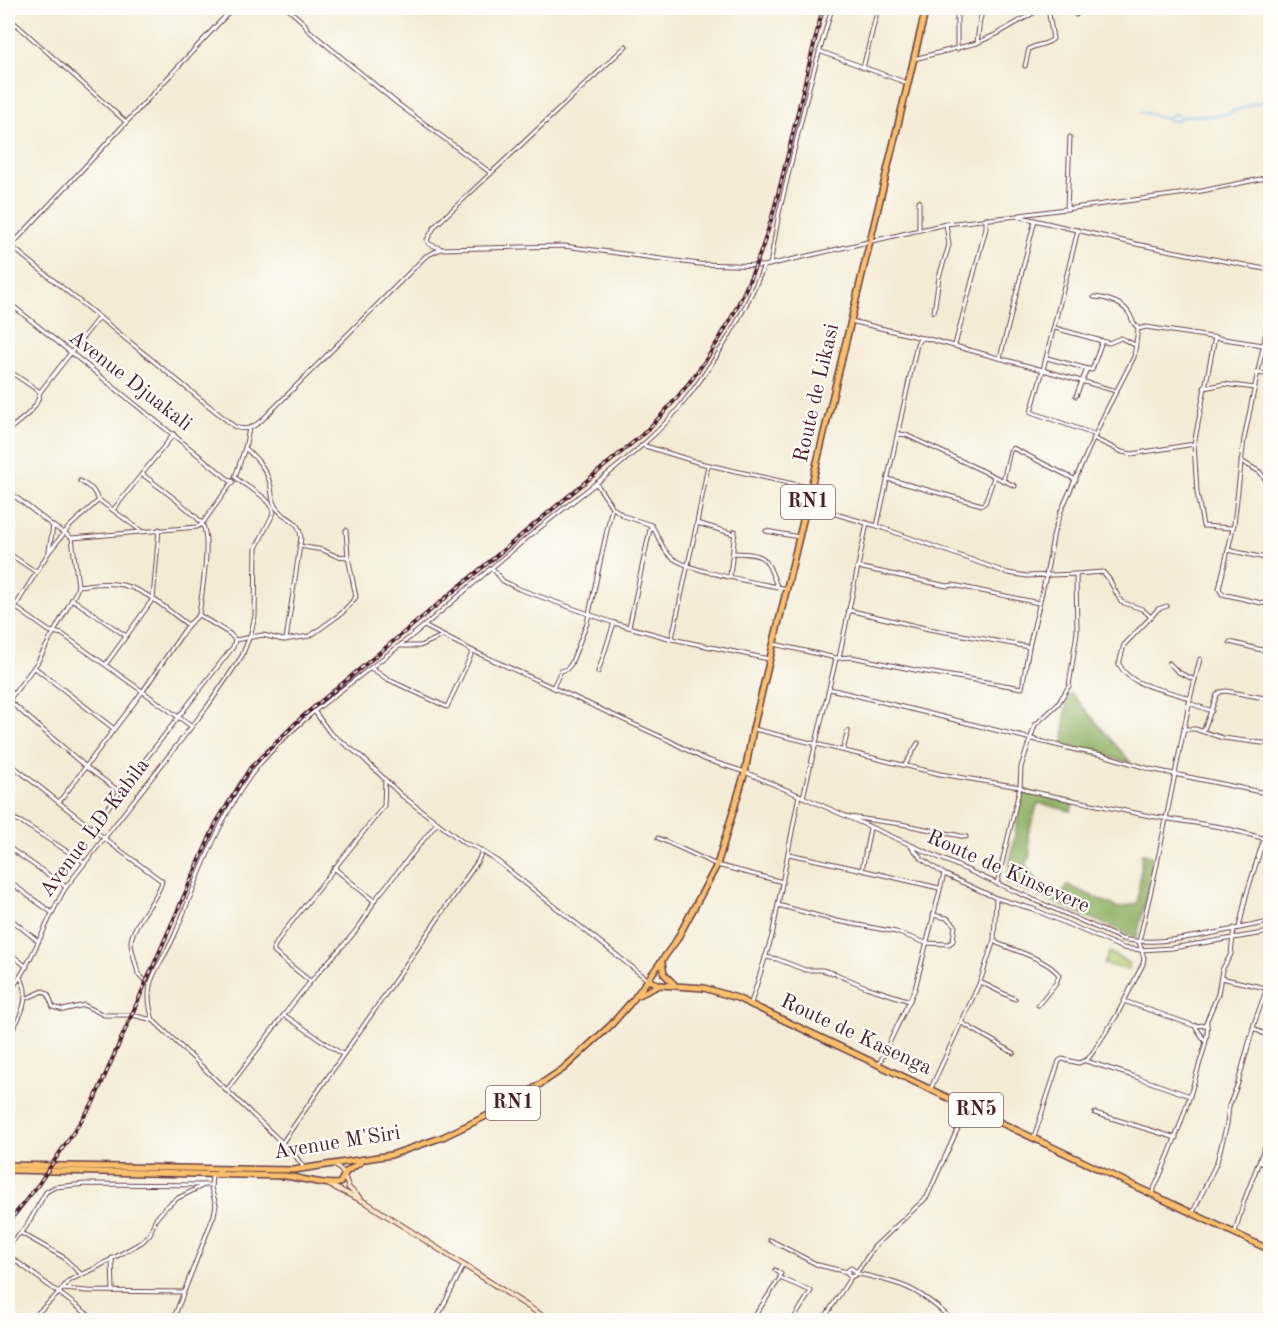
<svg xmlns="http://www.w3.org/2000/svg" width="1278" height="1328" font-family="'Old Standard TT',serif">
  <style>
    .green { fill: #b3cc72; stroke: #7e764e; stroke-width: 1.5 }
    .forest { fill: #8eb064; stroke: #6c6848; stroke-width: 1.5 }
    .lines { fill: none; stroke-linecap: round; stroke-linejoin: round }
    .stream { stroke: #6cbfe8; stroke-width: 1.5 }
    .minor-casing { stroke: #643e44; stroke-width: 5 }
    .tertiary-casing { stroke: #643e44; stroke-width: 5 }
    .secondary-casing { stroke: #643e44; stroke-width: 6 }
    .trunk-casing { stroke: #643e44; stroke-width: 8 }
    .minor { stroke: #fff; stroke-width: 3 }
    .tertiary { stroke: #fff; stroke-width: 3 }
    .secondary { stroke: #fde5c5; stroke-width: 4 }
    .trunk { stroke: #f9bf6d; stroke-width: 5 }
    .rail-casing { stroke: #4a1f2b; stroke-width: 4 }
    .rail { stroke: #fdfcf7; stroke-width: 1.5; stroke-dasharray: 4.5; stroke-linecap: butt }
    .labels { text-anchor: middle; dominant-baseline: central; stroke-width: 4.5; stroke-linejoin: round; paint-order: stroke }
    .shield { fill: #fdfcf7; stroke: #806168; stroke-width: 1.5 }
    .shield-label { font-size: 20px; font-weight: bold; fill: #4a1f2b }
    .street-label { font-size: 21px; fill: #4a1f2b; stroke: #fdfcf7 }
  </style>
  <rect width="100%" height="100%" fill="#fdfcf7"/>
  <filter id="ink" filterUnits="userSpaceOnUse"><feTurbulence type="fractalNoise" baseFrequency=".0167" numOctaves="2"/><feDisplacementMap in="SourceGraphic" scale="12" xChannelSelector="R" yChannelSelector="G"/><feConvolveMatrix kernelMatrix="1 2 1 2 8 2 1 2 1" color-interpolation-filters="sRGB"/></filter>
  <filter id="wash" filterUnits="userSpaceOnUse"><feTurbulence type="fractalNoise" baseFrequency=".008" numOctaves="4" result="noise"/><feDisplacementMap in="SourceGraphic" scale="24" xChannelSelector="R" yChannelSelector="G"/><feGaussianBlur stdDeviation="1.35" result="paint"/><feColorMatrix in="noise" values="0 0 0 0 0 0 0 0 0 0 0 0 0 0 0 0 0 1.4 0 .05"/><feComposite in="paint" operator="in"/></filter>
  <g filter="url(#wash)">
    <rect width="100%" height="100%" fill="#f4ebd5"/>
    <polygon class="green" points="1109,952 1129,963 1128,970 1104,964"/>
    <g class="forest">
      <polygon points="1071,693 1131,763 1064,745 1066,700"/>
      <polygon points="1023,791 1073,803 1071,811 1038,803 1028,834 1030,854 1026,865 1040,883 1061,896 1067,885 1119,908 1136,904 1138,900 1142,853 1154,858 1137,938 1006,882"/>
    </g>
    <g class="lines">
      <g class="stream">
        <path d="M1140,112c13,1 22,8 36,9 11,-10 30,-3 45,-6 15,-3 35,-15 49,-13"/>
        <polyline points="1167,118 1173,114 1180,116"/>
      </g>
    </g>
  </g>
  <g filter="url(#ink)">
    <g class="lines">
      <defs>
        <g id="minor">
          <polyline points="287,8 305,24 307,29 398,104 491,173"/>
          <polyline points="957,8 957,49"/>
          <polyline points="1075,8 1076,15"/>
          <polyline points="8,17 126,122"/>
          <polyline points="977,43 980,19 984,8"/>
          <polyline points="819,51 907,83"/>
          <polyline points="914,59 977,43 997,34 1042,8"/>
          <path d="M1025,66l4,-17c8,-5 18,-4 24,-10l-5,-31"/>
          <polyline points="863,68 878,8"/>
          <polyline points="919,201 919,229"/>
          <polyline points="1067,209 1070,137"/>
          <polyline points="1020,215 1202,191 1270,177"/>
          <polyline points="1078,230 1043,370 1116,391"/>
          <path d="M11,246l224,181c11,4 17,1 26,-6l165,-165 15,-7 123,-3 135,18 65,2 182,-42 71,-8 119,28 134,26"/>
          <polyline points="440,248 429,244 427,240 435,226 626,46"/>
          <polyline points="8,249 233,8"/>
          <polyline points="770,265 779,213 810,84 832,8"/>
          <path d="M1094,297c13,1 30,6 36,18 3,6 3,9 8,13"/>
          <polyline points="8,302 233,483"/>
          <polyline points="934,312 939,277 949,245 946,224"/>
          <polyline points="1270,313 1244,439 1234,524 1219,589 1222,594 1270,605"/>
          <polyline points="851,321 922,338"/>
          <polyline points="1055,328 1109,343 1121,338 1135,345"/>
          <polyline points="1215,337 1194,444 1197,492 1203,526 1232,528"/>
          <polyline points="955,345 986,228 986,218"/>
          <polyline points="1000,358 1035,220"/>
          <polyline points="1047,358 1092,370 1102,341"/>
          <polyline points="8,370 40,392 99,317"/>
          <polyline points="1258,373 1270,375"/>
          <polyline points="1204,388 1224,384 1255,388"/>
          <polyline points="1076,396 1087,369"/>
          <path d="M8,431c13,-13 29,-19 32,-39"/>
          <polyline points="897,436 917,344 920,339 925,338 1043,370 1031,412 1096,435"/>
          <polyline points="1095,439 1122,452 1132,454 1194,444"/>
          <polyline points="642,445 700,463 811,488"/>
          <path d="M245,448c13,11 22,22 26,39 1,6 1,14 4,19 9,15 24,10 26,32l-15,102"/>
          <polyline points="1241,461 1260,472 1270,486"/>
          <polyline points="708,465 697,523 734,534"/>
          <path d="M142,474c14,11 52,37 60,50 10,14 -1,73 -3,91"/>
          <polyline points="888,479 982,505 985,503 994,477"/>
          <polyline points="80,481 92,489 99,500 140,530"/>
          <polyline points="1003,481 1010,451 1013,448 1076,480"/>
          <path d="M596,483l16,24 12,9 27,9c8,10 9,22 19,31 17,16 91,27 117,33"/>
          <polyline points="8,491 53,526 72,538 197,527 202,524 233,481"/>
          <polyline points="808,506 877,526 1008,573 1027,576 1076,574"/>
          <polyline points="113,510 174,434"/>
          <polyline points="877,526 897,436 900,434 906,435 1015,486"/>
          <polyline points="766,531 799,537"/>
          <polyline points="299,546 323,550 336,556 348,557"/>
          <polyline points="1228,550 1270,559"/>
          <polyline points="49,551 53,526"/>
          <polyline points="8,553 36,572"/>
          <path d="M733,553c34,1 32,3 44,33"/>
          <polyline points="858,567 947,586 953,585 1039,603"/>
          <polyline points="492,568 503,581 519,589 614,623 672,639 769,659"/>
          <polyline points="730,576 735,531"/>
          <path d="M78,586c12,-1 25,-4 37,-2 28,2 52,26 73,41l11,-10 31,19 5,6"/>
          <polyline points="72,599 126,636"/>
          <polyline points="8,602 49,631 62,634 191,726"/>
          <polyline points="848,610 929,629 1029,647"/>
          <polyline points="1151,617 1158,609 1167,606"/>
          <polyline points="8,618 49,552 69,527 99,500"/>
          <path d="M424,626l49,25 195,89 36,19 41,13 58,25 319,142c37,9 109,-10 148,-17"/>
          <polyline points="629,627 651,525"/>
          <polyline points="672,638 697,523"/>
          <polyline points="235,640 263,635 283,640 310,636 342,613 356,597 348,557 346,530"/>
          <polyline points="1230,642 1270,652"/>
          <polyline points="774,644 836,658 852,657 915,670 1022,688 1029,647 1046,576 1054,532 1061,511 1105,413 1134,357 1138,329 1146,327 1263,345"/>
          <polyline points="401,646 420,646 442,636"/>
          <polyline points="839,658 867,523"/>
          <polyline points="1169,663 1178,672 1195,680"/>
          <polyline points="106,664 153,599 159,529"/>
          <polyline points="34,667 113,728"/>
          <polyline points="371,668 387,679 447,707 473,651"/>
          <polyline points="598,672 614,623"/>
          <polyline points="553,687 561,671 567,669 571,664 587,623 612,507"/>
          <polyline points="830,689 1076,750 1103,755 1150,769 1270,794"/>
          <polyline points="8,700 86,767 120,792"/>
          <polyline points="9,700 37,663 76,592 78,586 72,538"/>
          <polyline points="1189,703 1212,711"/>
          <polyline points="315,712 330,733 362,757 401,795 464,843 477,848 497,861 647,979"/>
          <polyline points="754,729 940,774 1020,787 1029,791 1150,816 1221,827 1270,840"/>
          <polyline points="1184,729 1195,729 1223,738 1270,744"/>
          <polyline points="1203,732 1217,695 1220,692 1226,691 1270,699"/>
          <polyline points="843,750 848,731"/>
          <path d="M8,762l106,84 48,35c-4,19 -28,40 -31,60 -1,6 6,25 7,33l11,10"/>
          <polyline points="905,765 918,743"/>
          <polyline points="803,797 836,659"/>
          <polyline points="59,802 143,691 188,625"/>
          <polyline points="8,816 23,823 84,862"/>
          <polyline points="849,817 901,824 966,837"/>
          <polyline points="92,828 233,647 235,640"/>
          <polyline points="658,838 717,865 783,882"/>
          <polyline points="910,845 922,859 944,874 996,898 1033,909 1123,948 1141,950 1172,948 1270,932"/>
          <polyline points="8,847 66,887"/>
          <polyline points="789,854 862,870 870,828"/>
          <polyline points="862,870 939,888"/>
          <polyline points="8,881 51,912"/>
          <path d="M997,884l23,-97 1,-20 14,-42 23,-21 11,-18 8,-54 -1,-58 27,-2 6,7 12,23 21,7 9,8 -27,28 -5,19c12,25 48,24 71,35"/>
          <path d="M996,898l-2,42 3,3c18,8 50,16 62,32l-3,8 -18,22"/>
          <polyline points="374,901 437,823"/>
          <polyline points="778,905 837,921 896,932 926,943 949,944 953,941 955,925 947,918 933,915"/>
          <polyline points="8,917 38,941"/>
          <polyline points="1239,928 1246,896 1264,838"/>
          <polyline points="8,952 27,967"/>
          <polyline points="765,957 777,959 805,970 822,970 836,974 866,987 910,1001"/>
          <polyline points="1221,978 1270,989"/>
          <polyline points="310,981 276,954 274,952 274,947 283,933 384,806 385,781"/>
          <polyline points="980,982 1015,999"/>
          <path d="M8,994c25,-32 37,-72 58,-107l141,-180 35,-51 9,-23 4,-17 1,-68 18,-36c-4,-16 -28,-24 -39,-35l10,-29 4,-19"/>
          <polyline points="25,999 43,991 48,994 53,1007 63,1010 84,1005 104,1015 132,1015 153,1020"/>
          <polyline points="1124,1001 1195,1026 1205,1025 1218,994 1222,970 1231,954 1234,928"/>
          <polyline points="751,1003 772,936 799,795"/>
          <polyline points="284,1015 342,1054"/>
          <polyline points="962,1023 1014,1053"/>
          <polyline points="1195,1026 1205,1041"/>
          <polyline points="1253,1028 1270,1037"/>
          <path d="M8,1037c11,-17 25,-41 12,-60"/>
          <polyline points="1086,1061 1133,1076 1190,1096"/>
          <polyline points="879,1064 915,989 944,874"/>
          <polyline points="931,1088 980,982 994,940"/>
          <path d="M226,1091c28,-37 56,-75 85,-110 21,-26 50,-49 63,-80l-40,-33"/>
          <polyline points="1095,1113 1176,1138"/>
          <polyline points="1034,1137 1059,1061 1062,1059 1079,1063 1088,1059 1093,1052 1117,1015 1143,964 1144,958 1139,942 1157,864 1190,699 1200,659"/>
          <polyline points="282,1143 478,861 482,851"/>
          <polyline points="1259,1162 1270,1167"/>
          <path d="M304,1168l-10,-14 -141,-134c-13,-43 8,-51 23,-88 22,-54 45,-121 82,-166 40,-48 93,-82 141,-120 40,-31 77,-66 116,-98 32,-27 65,-52 98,-78 23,-19 47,-39 66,-62 34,-42 64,-92 85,-142"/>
          <path d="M1152,1193c20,-42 33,-79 46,-124 4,-14 11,-31 9,-46"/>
          <polyline points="1193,1212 1217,1162 1227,1124 1229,1106 1238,1083 1255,1021 1267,988"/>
          <polyline points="1235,1232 1244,1201 1270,1133"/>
          <polyline points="21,1233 63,1257 81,1274"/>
          <polyline points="770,1240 818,1265 847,1272"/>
          <polyline points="8,1245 26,1227 46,1192 55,1187 86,1184 211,1185"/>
          <polyline points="8,1255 90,1316 102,1320"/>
          <polyline points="112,1258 113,1291"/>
          <polyline points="775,1270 781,1274 780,1277"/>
          <path d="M855,1273c47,10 62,14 97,47"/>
          <polyline points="851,1277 848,1275 848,1270 851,1268 855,1271"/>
          <polyline points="62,1289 88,1291 183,1292"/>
          <polyline points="30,1320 59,1293 68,1281 94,1269 142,1242 150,1234 155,1220 164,1209 176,1199 204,1185"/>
          <polyline points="173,1320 214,1215 216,1205 211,1188 212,1175"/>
          <polyline points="752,1320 780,1278 811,1291 793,1320"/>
          <polyline points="823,1320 851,1277 855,1275 874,1247 927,1197 967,1108"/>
        </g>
        <polyline id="tertiary" points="436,1320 464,1265"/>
        <g id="secondary">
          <polyline points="334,1164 342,1171 349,1188 361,1199"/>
          <polyline points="329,1185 367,1203 549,1320"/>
        </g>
        <g id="trunk">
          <polyline points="662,963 664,974 674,984"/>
          <polyline points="648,980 660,985 704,988 737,998 1270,1250"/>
          <polyline points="639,995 660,985"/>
          <polyline points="8,1165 294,1170 391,1155 443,1137 509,1105 563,1069 611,1025 633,1000 676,941 717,865 745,772 753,729 926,8"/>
          <path d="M8,1170l276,6c15,1 45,11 56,7l6,-11 15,-10"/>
        </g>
      </defs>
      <use href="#minor" class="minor-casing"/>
      <use href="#tertiary" class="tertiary-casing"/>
      <use href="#secondary" class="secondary-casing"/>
      <use href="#trunk" class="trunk-casing"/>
      <use href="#minor" class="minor"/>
      <use href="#tertiary" class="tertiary"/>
      <use href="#secondary" class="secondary"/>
      <use href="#trunk" class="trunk"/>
      <defs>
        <path id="rail" d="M8,1223l30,-38 55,-82 123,-280 34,-55 52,-51 340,-282c49,-47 87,-103 112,-166 16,-38 25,-79 35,-119 11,-47 22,-95 34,-142"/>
      </defs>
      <use href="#rail" class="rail-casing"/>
      <use href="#rail" class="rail"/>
    </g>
  </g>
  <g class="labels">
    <g class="shield">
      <rect x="781" y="485" width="54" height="34" rx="4.5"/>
      <rect x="486" y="1086" width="54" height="34" rx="4.5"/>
      <rect x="949" y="1093" width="54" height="34" rx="4.5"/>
    </g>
    <g class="shield-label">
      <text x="808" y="502">RN1</text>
      <text x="513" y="1103">RN1</text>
      <text x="976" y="1110">RN5</text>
    </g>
    <g class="street-label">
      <text transform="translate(130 381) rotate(38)">Avenue Djuakali</text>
      <text transform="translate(817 393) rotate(-77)">Route de Likasi</text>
      <text transform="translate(95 828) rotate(-53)">Avenue LD Kabila</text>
      <text transform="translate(1008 872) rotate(24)">Route de Kinsevere</text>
      <text transform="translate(856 1035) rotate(25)">Route de Kasenga</text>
      <text transform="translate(337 1143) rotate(-9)">Avenue M'Siri</text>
    </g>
  </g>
  <rect width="1278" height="1328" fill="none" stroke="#fdfcf7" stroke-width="30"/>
</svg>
